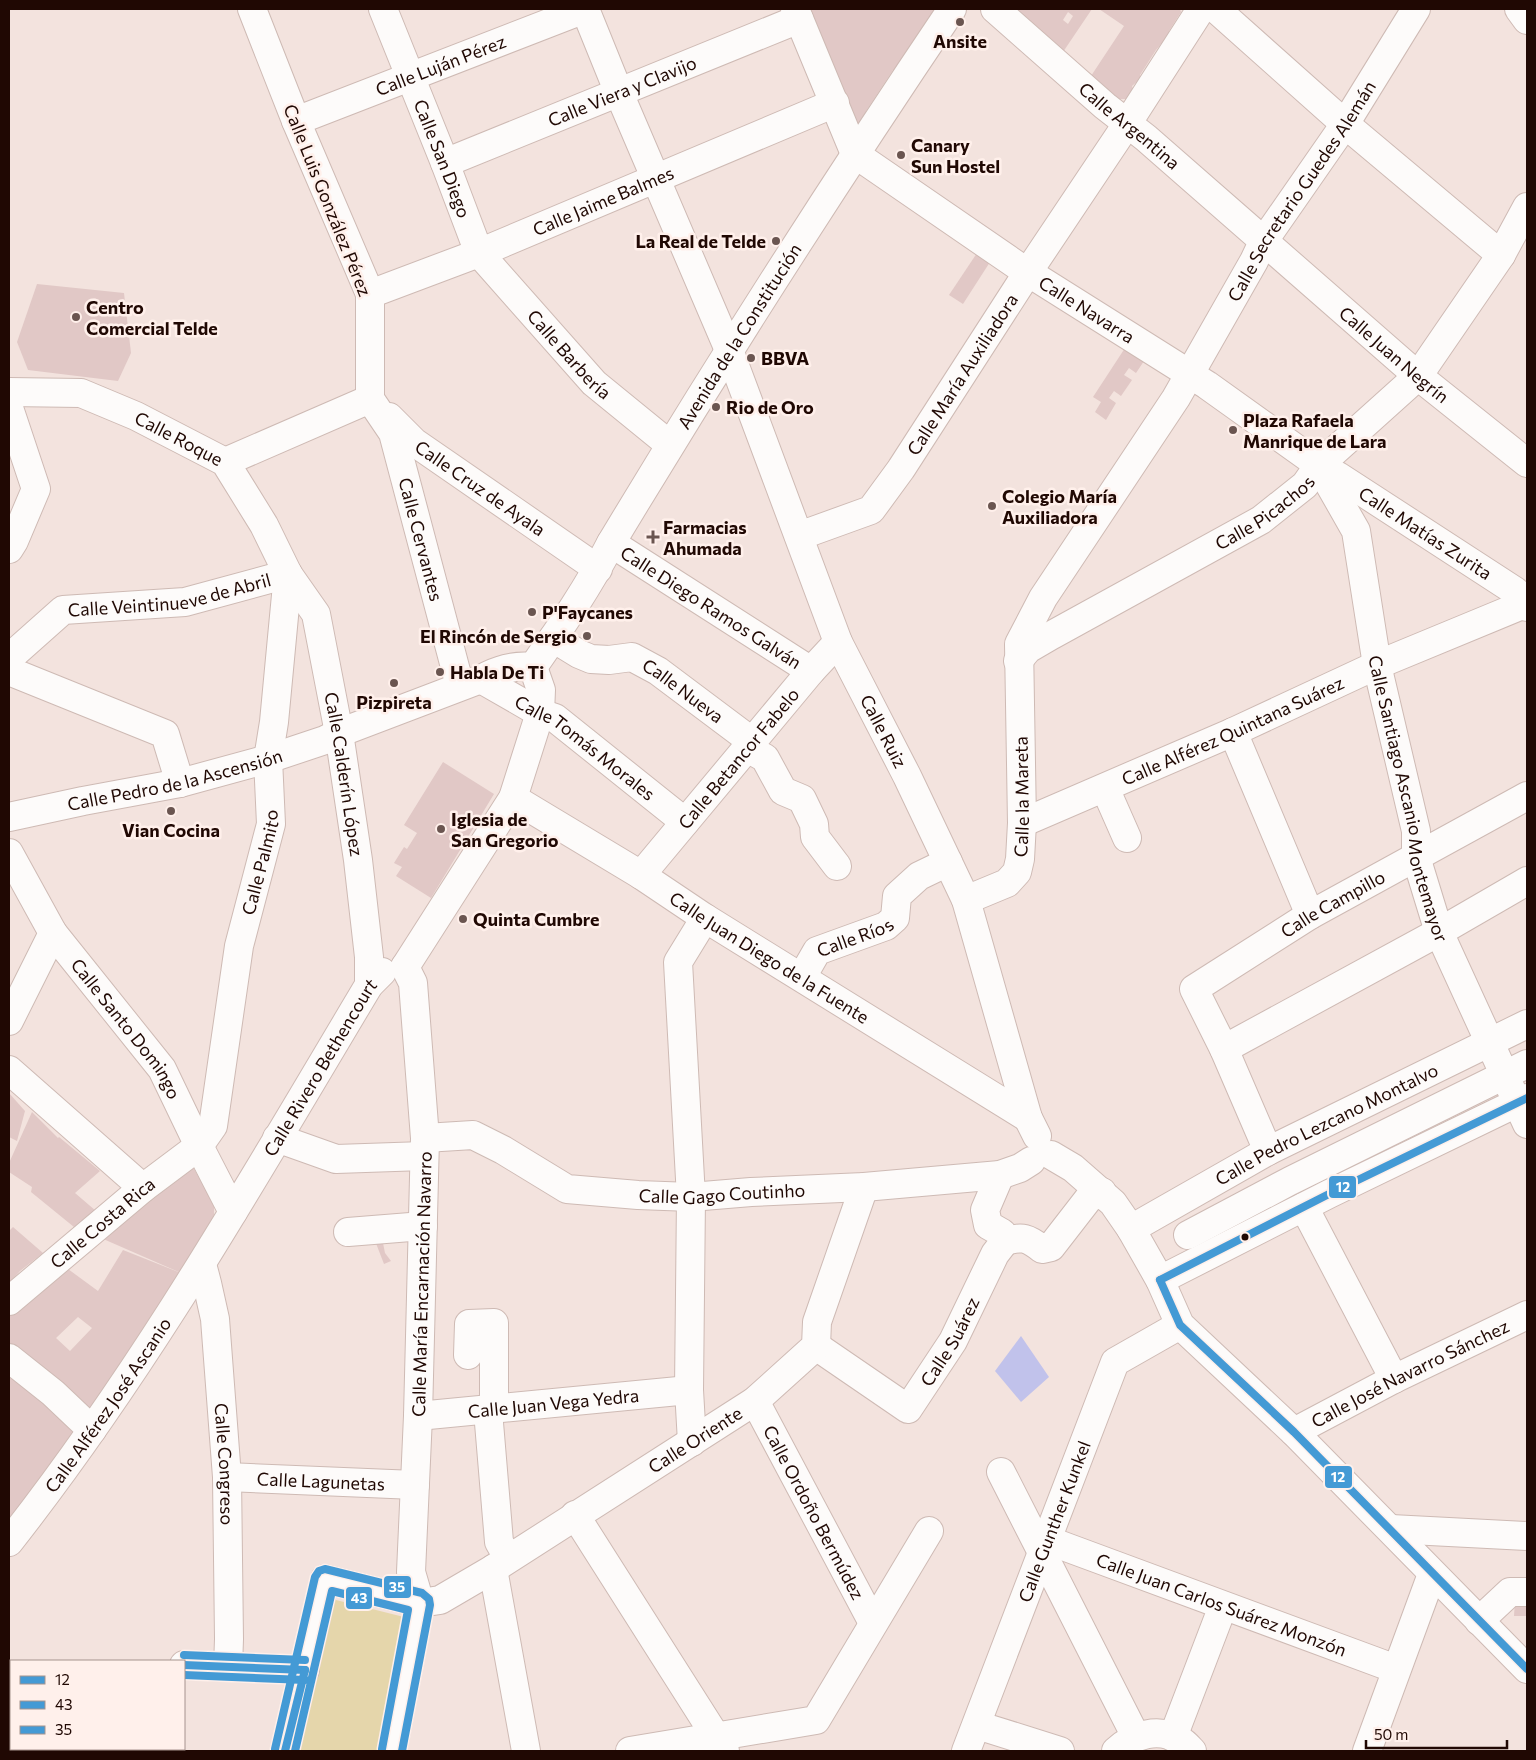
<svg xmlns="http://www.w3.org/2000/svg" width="1536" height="1760" font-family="Commissioner,sans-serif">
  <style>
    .green { fill: #e5d6ab }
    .water { fill: #c1c2eb }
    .building { fill: #e1c8c6; fill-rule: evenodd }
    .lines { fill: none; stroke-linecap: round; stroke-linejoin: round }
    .minor-casing { stroke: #cebab4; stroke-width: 30 }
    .minor { stroke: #fdfbfa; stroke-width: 28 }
    .bus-1-casing { stroke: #fff0eb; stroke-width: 11 }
    .bus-2-casing { stroke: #fff0eb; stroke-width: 11 }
    .bus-3-casing { stroke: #fff0eb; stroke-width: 11 }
    .bus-1 { stroke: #449ad5; stroke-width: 8 }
    .bus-2 { stroke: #449ad5; stroke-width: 8 }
    .bus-3 { stroke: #449ad5; stroke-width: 8 }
    .poi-dot { fill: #6a5550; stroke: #fff0eb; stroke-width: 2 }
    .bus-dot { fill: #200803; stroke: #fff0eb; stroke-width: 2 }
    .labels { text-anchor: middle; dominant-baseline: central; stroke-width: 5; stroke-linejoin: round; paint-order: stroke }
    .poi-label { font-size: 18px; font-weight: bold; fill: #200803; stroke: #fff0eb; text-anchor: start }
    .street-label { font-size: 18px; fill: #200803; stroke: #fff0eb }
    .line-badge { stroke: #fff0eb; stroke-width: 2 }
    .badge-label { font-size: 14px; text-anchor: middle; font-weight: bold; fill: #fff }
  </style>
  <rect width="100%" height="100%" fill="#f3e3de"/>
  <polygon class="green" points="332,1599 404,1617 379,1751 295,1751"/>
  <polygon class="water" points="1021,1336 1049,1377 1021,1402 995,1371"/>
  <g class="building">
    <polygon points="806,9 938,9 896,72 893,70 866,111 864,124 850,122"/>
    <path d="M1011,9h81l-29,43zM1068,12l5,4 -5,8 -5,-4z"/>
    <polygon points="1099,9 1180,9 1181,12 1169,31 1171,33 1163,45 1161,44 1156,50 1140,75 1141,78 1132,86 1133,89 1126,99 1118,99 1100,87 1102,84 1091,76 1124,26"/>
    <polygon points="977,253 990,262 963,304 949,295"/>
    <polygon points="37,284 124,293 131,353 118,381 28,370 17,342"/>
    <polygon points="1125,348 1144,361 1136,373 1129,368 1124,375 1132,380 1121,396 1114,391 1109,398 1116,403 1106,420 1095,412 1101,402 1093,397"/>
    <polygon points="443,762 494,794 431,898 396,876 402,867 394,863 404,847 407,849 417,833 404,825"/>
    <polygon points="9,1093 25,1111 17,1141 9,1137"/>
    <polygon points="32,1112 58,1138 59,1137 100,1171 75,1193 96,1211 74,1227 31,1192 32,1187 9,1172 9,1163"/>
    <polygon points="181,1167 194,1169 214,1204 214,1215 181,1273 101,1238"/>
    <polygon points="13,1227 43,1253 20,1271 9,1283 9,1231"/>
    <polygon points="372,1233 381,1233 385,1253 391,1261 384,1264"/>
    <path d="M123,1250l58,23 -86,136 -9,3 -77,-62v-36l59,-45 30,22zM78,1317l14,11 -22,23 -14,-13z"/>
    <polygon points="9,1373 73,1423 74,1434 9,1521"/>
    <polygon points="1515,1600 1527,1601 1527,1616 1514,1616"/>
  </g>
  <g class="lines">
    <defs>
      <g id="minor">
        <polyline points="252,9 296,121 370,294 370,399"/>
        <path id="s1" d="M383,9l62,154 34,90 115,130 76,62"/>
        <path id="s2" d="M585,9l34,84 110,257 109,292 69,134 59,124 62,218 9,18"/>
        <path id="s3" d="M795,9l60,145 163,112 189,119 112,80 19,11 177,115 12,16"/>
        <path id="s4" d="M995,9l110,97 41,32 272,238 109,87"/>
        <polyline points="1216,9 1345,124 1501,255"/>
        <polyline points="1519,9 1527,20"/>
        <path id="s5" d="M296,121l289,-112"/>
        <path id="s6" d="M445,163l354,-144"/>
        <path id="s7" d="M370,294l109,-41 356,-150"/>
        <path id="s8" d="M9,392l72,1 55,23 89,46 39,63 24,49 28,40 23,119 19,127 11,97v28"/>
        <path id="s9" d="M370,399l23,34 67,253"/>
        <polyline points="9,408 36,489 14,541 9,549"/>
        <path id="s10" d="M389,417l25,25 184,127"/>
        <polyline points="225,462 370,399"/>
        <path id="s11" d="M1319,466l37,65 21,134 39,166v26l23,75 88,192"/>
        <path id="s12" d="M799,536l72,-26 30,-41 127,-197 99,-148 74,-115"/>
        <path id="s13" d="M611,543l200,128"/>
        <path id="s14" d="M553,638l26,16 12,5 18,1 23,-3 26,14 88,66 10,16 9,5 18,33 19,8 12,25 1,13 22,29"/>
        <path id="s15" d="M9,658l54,-48 122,-8 103,-28"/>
        <path id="s16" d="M1018,661l10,-12 24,-14 209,-115 44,-35 14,-20 99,-89 83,-121 26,-48"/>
        <path id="s17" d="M533,667c28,-40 56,-81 78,-124 109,-181 223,-359 341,-534"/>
        <polyline points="9,671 165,734 180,783"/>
        <path id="s18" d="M481,679l59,34 15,5 130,104"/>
        <polyline points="1233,732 1310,915"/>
        <polyline points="1105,788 1127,838"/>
        <path id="s19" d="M513,798l128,77 64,43 323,200"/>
        <path id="s20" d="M9,817l74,-16 97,-18 88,-24 57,-19 14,-7 142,-54c17,-9 32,-14 52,-12l8,23 -1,23 -27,85 -108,169"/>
        <path id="s21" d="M1022,823l211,-91 144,-67 150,-62"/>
        <path id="s22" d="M9,853l44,80 109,136 37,77 34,66"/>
        <path id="s23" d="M641,875l170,-204 27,-29"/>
        <path id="s24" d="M966,900l41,-17 10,-11 3,-13 2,-36 -3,-179 24,-46 133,-200 78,-137 9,-19 82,-118 71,-115"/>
        <path id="s25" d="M802,977l15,-26 69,-25 9,-8 2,-22 22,-20 29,-14"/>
        <polyline points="9,1021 53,933"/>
        <polyline points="1224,1049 1439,932 1527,881"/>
        <polyline points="9,1070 143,1188"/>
        <polyline points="277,1138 336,1159 424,1156"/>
        <path id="s26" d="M425,1138l48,-3 30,15 64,39 71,6 53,2 60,-5 113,-5 136,-12 20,-7 11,-7"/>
        <path id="s27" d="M1268,1151l-44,-102 -30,-60 116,-74 217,-119"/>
        <polyline points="1051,1155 1073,1168 1113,1203 1131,1229 1160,1280 1180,1325 1294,1432 1527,1669"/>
        <polyline points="1304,1207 1394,1379"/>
        <path id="s28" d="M1131,1229l137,-78 259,-127"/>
        <polyline points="348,1232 423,1226"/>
        <polyline points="1188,1235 1290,1181 1527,1064"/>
        <path d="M1005,1241c18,-5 23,-3 37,8l9,-2 38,-49 13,-6"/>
        <path id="s29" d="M202,1264l5,19 8,36 12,158 2,162 -1,28"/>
        <polyline points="1160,1280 1329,1194 1527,1098"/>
        <path id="s30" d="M9,1301l134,-113 56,-42 14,-20 26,-180 32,-122 -3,-65 6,-37 14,-148"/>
        <path id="s31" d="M816,1346l92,63 45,-68 42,-87 10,-13 -3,-8 -14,-8 -3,-15 15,-35"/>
        <polyline points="468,1355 469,1324 494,1323 494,1399 488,1411 499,1542 508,1558"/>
        <polyline points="9,1358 53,1393 92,1430"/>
        <path id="s32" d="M755,1401l118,222"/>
        <path id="s33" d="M418,1416l271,-26"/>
        <path id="s34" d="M1294,1432l100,-53 133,-64"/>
        <polyline points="692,1442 689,1390 691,1197 678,962 705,918"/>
        <polyline points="1001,1472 1136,1737"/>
        <path id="s35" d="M227,1477l188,8"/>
        <polyline points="575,1515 725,1751"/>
        <polyline points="1391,1529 1527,1536"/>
        <path id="s36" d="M1047,1540l349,129"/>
        <path id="s37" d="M9,1542c137,-174 247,-368 360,-557l13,-13"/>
        <polyline points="493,1569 526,1751"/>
        <polyline points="1479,1621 1510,1592 1527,1592"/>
        <polyline points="184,1665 305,1670"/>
        <polyline points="9,1718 11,1718"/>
        <polyline points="977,1725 1060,1751"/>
        <polyline points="1173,1737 1223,1606"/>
        <polyline points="25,1751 25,1749"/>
        <path id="s38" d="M285,1751l40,-172 95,24 20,-3 53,-31 262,-168 61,-55 1,-24 47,-135"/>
        <path id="s39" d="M392,1751l28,-148 -9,-31 7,-156 7,-278 -12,-155 -8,-16"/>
        <polyline points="630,1751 816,1720 929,1531"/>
        <path id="s40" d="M966,1751l149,-389 65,-37"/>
        <path d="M1116,1751c17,-16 43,-25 65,-10 4,2 8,7 11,10"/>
        <polyline points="1367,1751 1432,1574"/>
      </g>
    </defs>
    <use href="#minor" class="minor-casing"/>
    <use href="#minor" class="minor"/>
    <defs>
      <g id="bus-1">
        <polyline points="1160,1280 1180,1325 1294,1432 1527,1669"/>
        <polyline points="1160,1280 1329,1194 1527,1098"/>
        <polyline points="184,1665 305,1670"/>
        <polyline points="285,1751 305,1670"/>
      </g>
      <g id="bus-2">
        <polyline points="184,1675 305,1680"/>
        <polyline points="295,1751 332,1591 408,1610 382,1749"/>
      </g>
      <g id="bus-3">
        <polyline points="184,1655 305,1660"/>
        <polyline points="275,1749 315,1577 319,1571 325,1569 422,1593 429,1599 430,1605 402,1751"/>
      </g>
    </defs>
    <use href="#bus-1" class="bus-1-casing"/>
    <use href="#bus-2" class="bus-2-casing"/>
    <use href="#bus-3" class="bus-3-casing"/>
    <use href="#bus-1" class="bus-1"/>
    <use href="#bus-2" class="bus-2"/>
    <use href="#bus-3" class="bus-3"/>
  </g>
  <g class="poi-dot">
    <circle cx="960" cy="22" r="5"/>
    <circle cx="901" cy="155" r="5"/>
    <circle cx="776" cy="241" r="5"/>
    <circle cx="76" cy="317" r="5"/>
    <circle cx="751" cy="358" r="5"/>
    <circle cx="716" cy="407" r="5"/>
    <circle cx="1233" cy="430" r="5"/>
    <circle cx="992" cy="506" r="5"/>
    <path d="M650.5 529.5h5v5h5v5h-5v5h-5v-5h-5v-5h5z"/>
    <circle cx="532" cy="612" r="5"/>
    <circle cx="587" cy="636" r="5"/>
    <circle cx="440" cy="672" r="5"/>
    <circle cx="394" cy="683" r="5"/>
    <circle cx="171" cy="811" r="5"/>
    <circle cx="441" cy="829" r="5"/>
    <circle cx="463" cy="919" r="5"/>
  </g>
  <circle class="bus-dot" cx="1245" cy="1237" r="4.5"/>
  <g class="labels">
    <g class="poi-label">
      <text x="960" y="41" text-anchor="middle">Ansite</text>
      <text x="911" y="145">Canary<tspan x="911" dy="21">Sun Hostel</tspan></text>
      <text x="766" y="241" text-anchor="end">La Real de Telde</text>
      <text x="86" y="307">Centro<tspan x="86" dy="21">Comercial Telde</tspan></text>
      <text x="761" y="358">BBVA</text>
      <text x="726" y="407">Rio de Oro</text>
      <text x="1243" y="420">Plaza Rafaela<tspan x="1243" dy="21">Manrique de Lara</tspan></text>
      <text x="1002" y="496">Colegio María<tspan x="1002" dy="21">Auxiliadora</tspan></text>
      <text x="663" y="527">Farmacias<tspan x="663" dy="21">Ahumada</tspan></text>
      <text x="542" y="612">P'Faycanes</text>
      <text x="577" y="636" text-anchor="end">El Rincón de Sergio</text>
      <text x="450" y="672">Habla De Ti</text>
      <text x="394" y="702" text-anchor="middle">Pizpireta</text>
      <text x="451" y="819">Iglesia de<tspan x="451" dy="21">San Gregorio</tspan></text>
      <text x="171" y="830" text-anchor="middle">Vian Cocina</text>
      <text x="473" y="919">Quinta Cumbre</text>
    </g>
    <g class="street-label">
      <text stroke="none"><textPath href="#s5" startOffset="155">Calle Luján Pérez</textPath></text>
      <text stroke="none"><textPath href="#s6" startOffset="191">Calle Viera y Clavijo</textPath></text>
      <text stroke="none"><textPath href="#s4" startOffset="178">Calle Argentina</textPath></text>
      <text stroke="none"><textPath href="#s1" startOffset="161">Calle San Diego</textPath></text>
      <text stroke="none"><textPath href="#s24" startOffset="822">Calle Secretario Guedes Alemán</textPath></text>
      <text transform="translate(328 200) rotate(68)">Calle Luis González Pérez</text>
      <text stroke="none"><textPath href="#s7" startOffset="251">Calle Jaime Balmes</textPath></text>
      <text stroke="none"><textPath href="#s3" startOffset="436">Calle Navarra</textPath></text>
      <text stroke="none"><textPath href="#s17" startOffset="390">Avenida de la Constitución</textPath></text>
      <text stroke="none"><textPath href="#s1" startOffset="398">Calle Barbería</textPath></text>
      <text stroke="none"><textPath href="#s4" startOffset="528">Calle Juan Negrín</textPath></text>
      <text stroke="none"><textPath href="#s12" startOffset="240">Calle María Auxiliadora</textPath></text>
      <text stroke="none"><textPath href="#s8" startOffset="180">Calle Roque</textPath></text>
      <text stroke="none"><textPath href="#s10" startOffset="116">Calle Cruz de Ayala</textPath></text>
      <text stroke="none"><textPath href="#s16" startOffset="289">Calle Picachos</textPath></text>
      <text stroke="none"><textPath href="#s3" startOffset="842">Calle Matías Zurita</textPath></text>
      <text stroke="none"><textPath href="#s9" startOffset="151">Calle Cervantes</textPath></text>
      <text stroke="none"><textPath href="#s15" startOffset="180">Calle Veintinueve de Abril</textPath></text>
      <text stroke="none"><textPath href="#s13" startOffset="119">Calle Diego Ramos Galván</textPath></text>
      <text stroke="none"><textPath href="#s14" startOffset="146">Calle Nueva</textPath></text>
      <text stroke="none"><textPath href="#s21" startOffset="230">Calle Alférez Quintana Suárez</textPath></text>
      <text stroke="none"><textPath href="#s2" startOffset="782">Calle Ruiz</textPath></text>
      <text stroke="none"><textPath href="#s18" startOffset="125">Calle Tomás Morales</textPath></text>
      <text stroke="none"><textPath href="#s23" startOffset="152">Calle Betancor Fabelo</textPath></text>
      <text stroke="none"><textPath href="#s8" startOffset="572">Calle Calderín López</textPath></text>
      <text stroke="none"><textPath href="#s20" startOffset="170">Calle Pedro de la Ascensión</textPath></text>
      <text stroke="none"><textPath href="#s24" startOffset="135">Calle la Mareta</textPath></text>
      <text stroke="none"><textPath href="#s11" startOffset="348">Calle Santiago Ascanio Montemayor</textPath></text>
      <text stroke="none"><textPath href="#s30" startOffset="538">Calle Palmito</textPath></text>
      <text stroke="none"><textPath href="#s27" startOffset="341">Calle Campillo</textPath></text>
      <text stroke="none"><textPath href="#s25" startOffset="70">Calle Ríos</textPath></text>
      <text stroke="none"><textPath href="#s19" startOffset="302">Calle Juan Diego de la Fuente</textPath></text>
      <text stroke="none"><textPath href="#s22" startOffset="212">Calle Santo Domingo</textPath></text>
      <text stroke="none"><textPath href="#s37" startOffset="568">Calle Rivero Bethencourt</textPath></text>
      <text stroke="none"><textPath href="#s28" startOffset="222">Calle Pedro Lezcano Montalvo</textPath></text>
      <text stroke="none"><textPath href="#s26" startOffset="312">Calle Gago Coutinho</textPath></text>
      <text stroke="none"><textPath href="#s30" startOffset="122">Calle Costa Rica</textPath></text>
      <text stroke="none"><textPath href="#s39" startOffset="471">Calle María Encarnación Navarro</textPath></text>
      <text stroke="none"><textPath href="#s31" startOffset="191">Calle Suárez</textPath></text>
      <text stroke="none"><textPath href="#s34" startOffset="130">Calle José Navarro Sánchez</textPath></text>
      <text stroke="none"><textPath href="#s33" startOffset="136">Calle Juan Vega Yedra</textPath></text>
      <text stroke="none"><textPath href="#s37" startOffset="169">Calle Alférez José Ascanio</textPath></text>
      <text stroke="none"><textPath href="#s38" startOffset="596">Calle Oriente</textPath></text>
      <text stroke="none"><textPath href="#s29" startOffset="202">Calle Congreso</textPath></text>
      <text stroke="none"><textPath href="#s35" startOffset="94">Calle Lagunetas</textPath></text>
      <text stroke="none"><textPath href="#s32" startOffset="126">Calle Ordoño Bermúdez</textPath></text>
      <text stroke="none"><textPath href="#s40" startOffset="246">Calle Gunther Kunkel</textPath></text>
      <text stroke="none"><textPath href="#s36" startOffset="186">Calle Juan Carlos Suárez Monzón</textPath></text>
    </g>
  </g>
  <g class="line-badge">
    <rect x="1328" y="1175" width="29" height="24" rx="5" fill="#449ad5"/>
    <rect x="1324" y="1465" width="29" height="24" rx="5" fill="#449ad5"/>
    <rect x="383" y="1575" width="29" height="24" rx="5" fill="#449ad5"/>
    <rect x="345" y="1586" width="28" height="24" rx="5" fill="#449ad5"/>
  </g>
  <g class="badge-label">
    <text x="1343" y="1192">12</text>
    <text x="1338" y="1482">12</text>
    <text x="397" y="1592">35</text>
    <text x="359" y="1603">43</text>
  </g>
  <rect width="1536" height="1760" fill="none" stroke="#200803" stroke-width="20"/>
  <rect x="10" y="1660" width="175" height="90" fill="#fff0eb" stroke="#a6938e"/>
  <rect x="20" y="1676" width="25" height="8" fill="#449ad5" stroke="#a6938e"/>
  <text x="55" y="1685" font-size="15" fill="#200803">12</text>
  <rect x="20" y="1701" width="25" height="8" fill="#449ad5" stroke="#a6938e"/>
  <text x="55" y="1710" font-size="15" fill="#200803">43</text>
  <rect x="20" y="1726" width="25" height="8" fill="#449ad5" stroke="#a6938e"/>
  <text x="55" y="1735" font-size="15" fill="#200803">35</text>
  <path d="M1366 1740v8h141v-8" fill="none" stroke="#200803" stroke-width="2.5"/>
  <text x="1374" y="1740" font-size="15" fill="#200803" stroke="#fff0eb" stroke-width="4" paint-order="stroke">50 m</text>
</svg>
